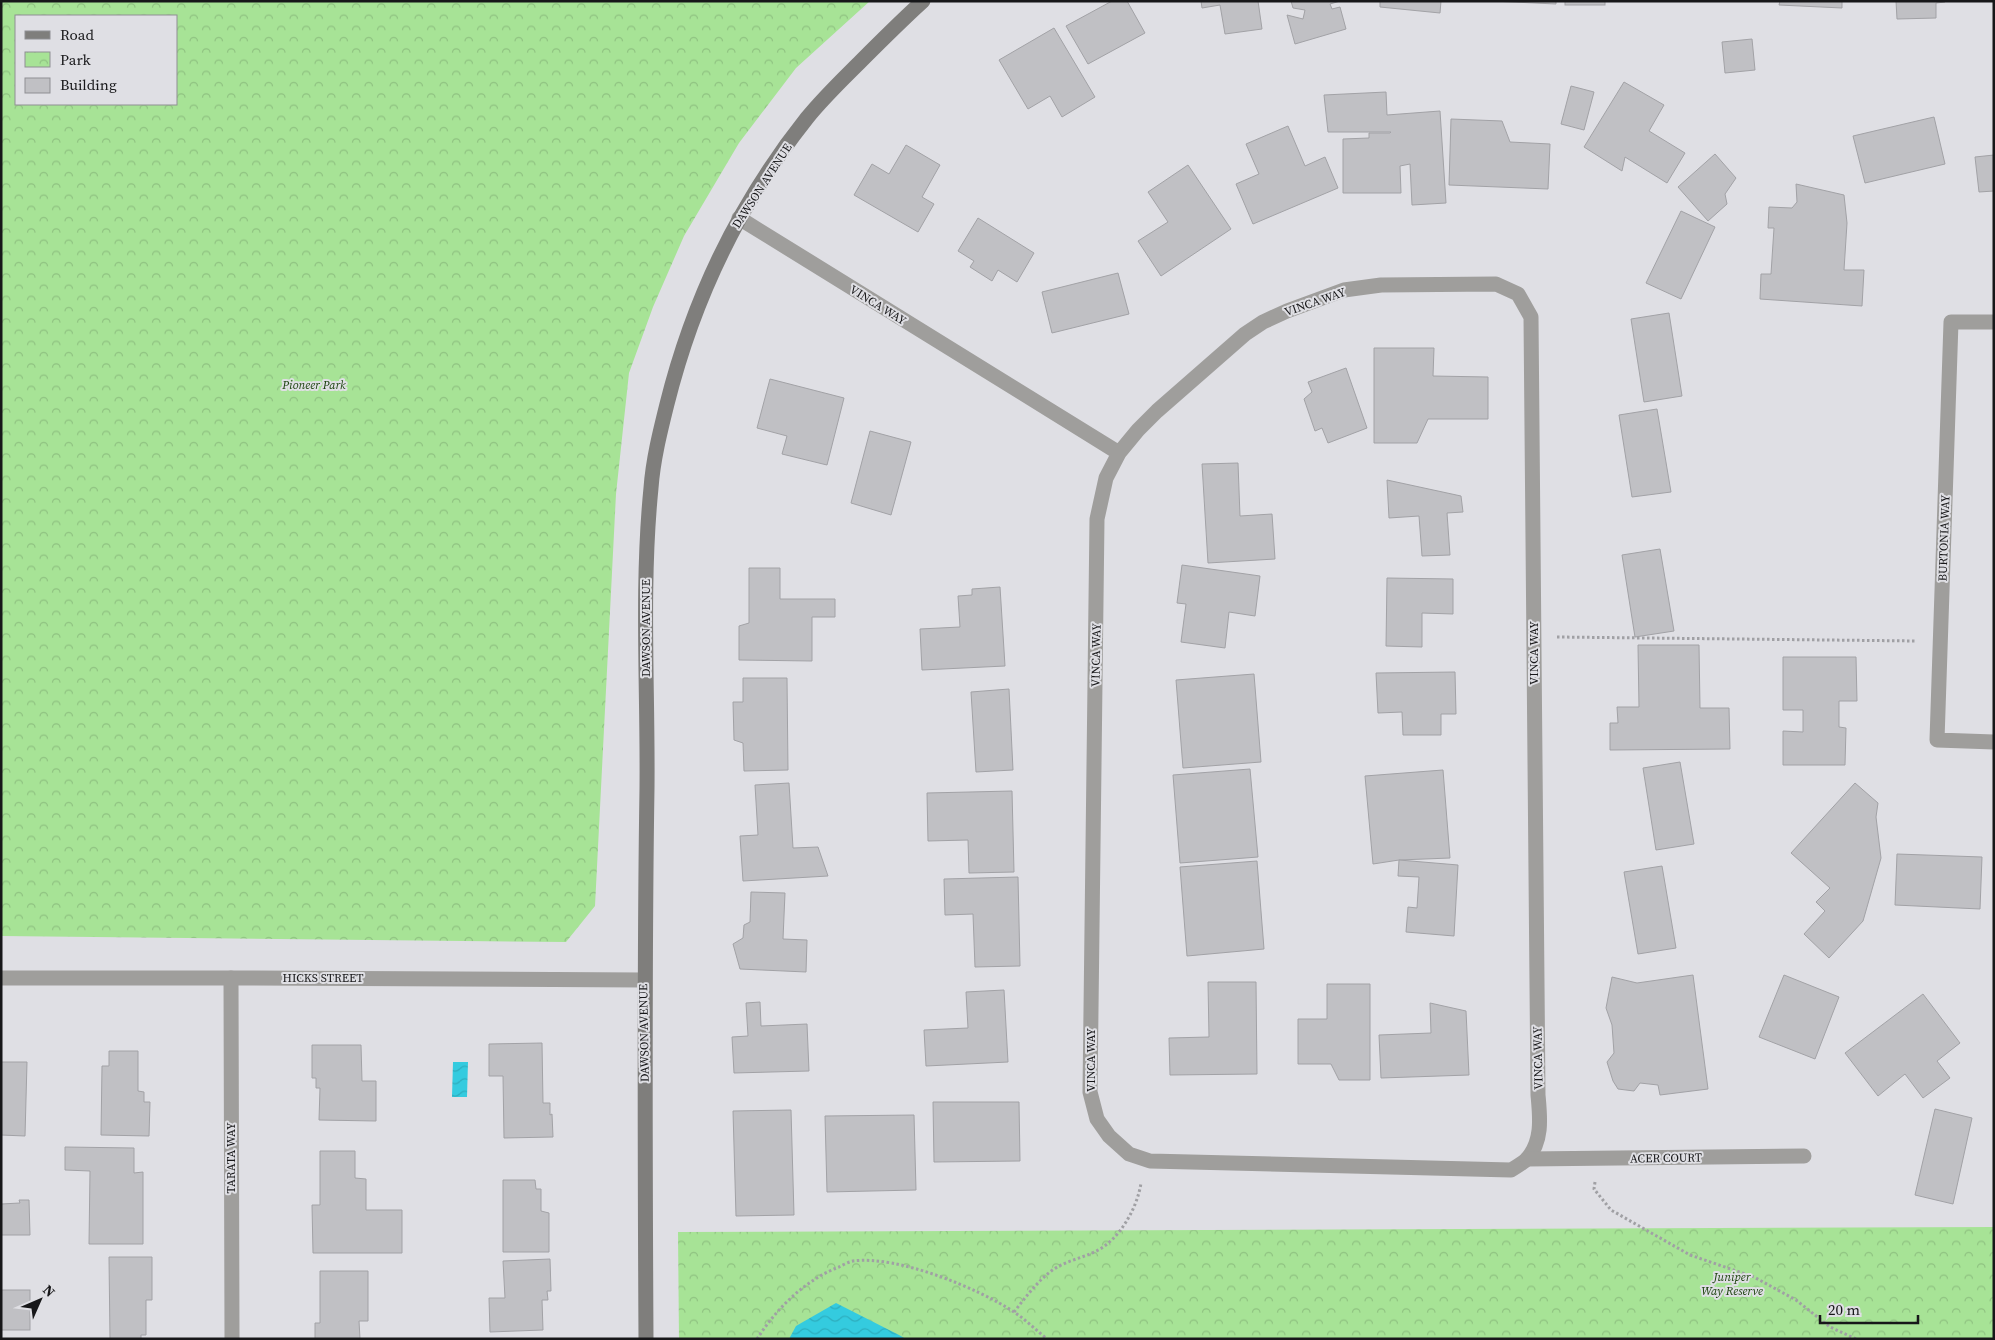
<svg xmlns="http://www.w3.org/2000/svg" width="1995" height="1340" font-family="'Source Serif 4',serif">
  <style>
    .park { fill: url(#park-crowns); fill-rule: evenodd }
    .water { fill: url(#water-waves) }
    .building { fill: #c0c0c4; stroke: #a2a2a6 }
    .lines { fill: none; stroke-linecap: round; stroke-linejoin: round }
    .path { stroke: #a0a0a4; stroke-width: 3; stroke-dasharray: 2.5 2.5; stroke-linecap: butt }
    .minor { stroke: #9f9e9c; stroke-width: 15 }
    .tertiary { stroke: #9f9e9c; stroke-width: 15 }
    .secondary { stroke: #7f7e7c; stroke-width: 15 }
    .labels { text-anchor: middle; dominant-baseline: central; stroke-width: 4; stroke-linejoin: round; paint-order: stroke }
    .street-label { font-size: 12px; fill: #171719; stroke: #dfdfe4 }
    .park-label { font-size: 12px; font-style: italic; fill: #1b420d; stroke: #dfdfe4 }
  </style>
  <defs>
    <pattern id="park-crowns" width="20" height="18" patternUnits="userSpaceOnUse" patternTransform="scale(1.25)"><rect width="20" height="18" fill="#a7e396"/><path d="M2 6a3 3 0 1 1 6 0M12 15a3 3 0 1 1 6 0" fill="none" stroke="#8fc281"/></pattern>
    <pattern id="water-waves" width="16" height="10" patternUnits="userSpaceOnUse" patternTransform="scale(1.25)"><rect width="16" height="10" fill="#34cbdf"/><path d="M0 5q4-4 8 0t8 0" fill="none" stroke="#2daebf"/></pattern>
  </defs>
  <rect width="100%" height="100%" fill="#dfdfe4"/>
  <g class="park">
    <path d="M1,1h869l-74,67 -57,75 -55,93 -31,71 -24,66 -13,121 -21,412 -29,36 -565,-6zM16,16h160v88h-160z"/>
    <polygon points="1994,1227 1994,1339 679,1339 678,1232"/>
  </g>
  <g class="water">
    <polygon points="453,1062 468,1062 467,1097 452,1097"/>
    <polygon points="836,1303 899,1335 906,1339 789,1339 796,1326"/>
  </g>
  <g class="building">
    <polygon points="1112,1 1127,1 1145,33 1088,64 1066,26"/>
    <polygon points="1201,1 1258,1 1262,29 1225,34 1220,5 1202,8"/>
    <polygon points="1291,1 1340,1 1330,4 1332,9 1340,7 1346,29 1295,44 1287,15 1303,19 1305,10 1293,8"/>
    <polygon points="1380,1 1441,1 1440,13 1380,7"/>
    <polygon points="1492,1 1556,1 1556,4"/>
    <rect x="1565" y="1" width="40" height="4"/>
    <polygon points="1780,1 1842,1 1842,8 1779,5"/>
    <polygon points="1896,1 1945,1 1945,2 1936,3 1936,18 1897,19"/>
    <polygon points="1054,28 1095,97 1062,117 1050,96 1028,109 999,60"/>
    <polygon points="1752,39 1755,70 1725,73 1722,42"/>
    <polygon points="1624,82 1664,105 1649,131 1685,153 1667,183 1625,157 1622,171 1584,147"/>
    <polygon points="1571,86 1594,92 1584,130 1561,124"/>
    <polygon points="1386,92 1387,115 1440,111 1446,203 1412,205 1410,164 1400,166 1401,193 1343,193 1343,139 1369,138 1369,133 1390,133 1391,132 1328,132 1324,95"/>
    <polygon points="1934,117 1945,164 1865,183 1853,136"/>
    <polygon points="1451,119 1502,121 1510,142 1550,144 1548,189 1449,185"/>
    <polygon points="1288,126 1305,166 1325,157 1338,188 1253,224 1236,184 1259,174 1246,144"/>
    <polygon points="906,145 940,165 922,197 934,204 918,232 854,195 872,164 889,174"/>
    <polygon points="1715,154 1736,178 1725,194 1727,204 1708,221 1678,187"/>
    <polygon points="1994,155 1994,191 1979,192 1975,157"/>
    <polygon points="1188,165 1231,229 1161,276 1138,241 1168,222 1148,192"/>
    <polygon points="1796,184 1844,195 1847,223 1844,270 1864,270 1862,306 1760,299 1761,274 1771,274 1774,228 1768,228 1769,207 1792,208 1797,202"/>
    <polygon points="1681,211 1715,227 1681,299 1646,283"/>
    <polygon points="978,218 1034,253 1017,282 998,270 992,281 970,267 974,261 958,251"/>
    <polygon points="1118,273 1129,314 1052,333 1042,292"/>
    <polygon points="1669,313 1682,396 1644,402 1631,319"/>
    <polygon points="1374,348 1434,348 1433,376 1488,377 1488,419 1428,419 1417,443 1374,443"/>
    <polygon points="1346,368 1367,428 1328,443 1322,428 1315,431 1304,399 1312,392 1308,382"/>
    <polygon points="770,379 844,398 827,465 782,454 787,436 757,428"/>
    <polygon points="1657,409 1671,492 1632,497 1619,415"/>
    <polygon points="870,431 911,442 891,515 851,503"/>
    <polygon points="1238,463 1240,516 1272,514 1275,559 1208,563 1202,464"/>
    <polygon points="1387,480 1461,496 1463,512 1447,513 1450,555 1422,556 1419,516 1389,518"/>
    <polygon points="1660,549 1674,631 1635,637 1622,555"/>
    <polygon points="1182,565 1260,576 1255,616 1229,612 1225,648 1181,642 1186,604 1177,603"/>
    <polygon points="749,568 780,568 780,599 835,599 835,617 812,617 812,661 739,660 739,626 749,623"/>
    <polygon points="1387,578 1453,579 1453,614 1422,613 1422,647 1386,646"/>
    <polygon points="1000,587 1005,666 922,670 920,629 960,627 958,596 972,595 972,589"/>
    <polygon points="1638,645 1699,645 1700,708 1729,708 1730,749 1610,750 1610,723 1618,723 1617,707 1639,707"/>
    <polygon points="1783,657 1856,657 1857,701 1839,701 1839,727 1846,728 1845,765 1783,765 1783,731 1803,732 1803,710 1783,710"/>
    <polygon points="1455,672 1456,714 1441,714 1441,735 1403,735 1402,712 1378,713 1376,673"/>
    <polygon points="1254,674 1261,762 1183,768 1176,680"/>
    <polygon points="743,678 787,678 788,770 744,771 743,743 734,740 733,702 743,702"/>
    <polygon points="1009,689 1013,770 976,772 971,692"/>
    <polygon points="1680,762 1694,844 1656,850 1643,768"/>
    <polygon points="1250,769 1258,857 1180,863 1173,775"/>
    <polygon points="1443,770 1450,858 1399,860 1373,864 1365,776"/>
    <polygon points="789,783 793,848 818,847 828,876 743,881 740,836 758,835 755,785"/>
    <polygon points="1855,783 1878,803 1876,817 1881,858 1863,921 1829,958 1804,934 1825,911 1816,902 1830,888 1791,853"/>
    <polygon points="1012,791 1014,872 969,873 968,840 928,841 927,793"/>
    <polygon points="1897,854 1982,857 1980,909 1895,905"/>
    <polygon points="1399,860 1458,865 1454,936 1406,932 1408,907 1417,908 1419,877 1398,876"/>
    <polygon points="1257,861 1264,949 1187,956 1180,867"/>
    <polygon points="1662,866 1676,948 1638,954 1624,872"/>
    <polygon points="1018,877 1020,966 975,967 973,914 945,915 944,879"/>
    <polygon points="751,892 785,893 783,939 807,940 806,972 740,969 733,944 743,938 744,925 750,922"/>
    <polygon points="1693,975 1708,1089 1660,1095 1658,1085 1640,1083 1634,1091 1618,1089 1613,1081 1607,1062 1614,1053 1612,1025 1606,1008 1612,977 1637,983"/>
    <polygon points="1784,975 1839,997 1815,1059 1759,1037"/>
    <polygon points="1208,982 1256,982 1257,1074 1170,1075 1169,1038 1209,1037"/>
    <polygon points="1327,984 1370,984 1370,1080 1339,1080 1331,1064 1298,1064 1298,1019 1327,1019"/>
    <polygon points="1004,990 1008,1062 926,1066 924,1030 968,1028 966,992"/>
    <polygon points="1923,994 1960,1043 1937,1061 1950,1078 1923,1098 1905,1074 1878,1096 1845,1053"/>
    <polygon points="760,1002 761,1026 807,1024 809,1071 734,1073 732,1037 748,1036 746,1003"/>
    <polygon points="1430,1003 1466,1011 1469,1075 1381,1078 1379,1035 1431,1033"/>
    <polygon points="542,1043 543,1103 550,1103 550,1115 552,1114 553,1137 504,1138 503,1076 489,1076 489,1044"/>
    <polygon points="312,1045 361,1045 362,1081 376,1081 376,1121 319,1120 320,1088 316,1088 316,1078 312,1078"/>
    <polygon points="109,1051 138,1051 138,1091 144,1092 144,1102 150,1102 149,1136 101,1135 102,1066 109,1066"/>
    <polygon points="1,1062 27,1062 25,1136 1,1135"/>
    <polygon points="933,1102 1019,1102 1020,1161 934,1162"/>
    <polygon points="1935,1109 1972,1118 1953,1204 1915,1195"/>
    <polygon points="791,1110 794,1215 736,1216 733,1111"/>
    <polygon points="914,1115 916,1190 827,1192 825,1116"/>
    <polygon points="65,1147 134,1148 134,1173 143,1172 143,1244 89,1244 90,1171 65,1170"/>
    <polygon points="320,1151 355,1151 355,1178 366,1179 366,1210 402,1210 402,1253 313,1253 312,1205 320,1205"/>
    <polygon points="503,1180 535,1180 536,1189 541,1189 541,1211 549,1213 549,1252 503,1252"/>
    <polygon points="19,1200 29,1200 30,1235 1,1235 1,1204 20,1203"/>
    <polygon points="109,1257 152,1257 152,1300 146,1300 146,1335 141,1335 141,1339 110,1339"/>
    <polygon points="550,1259 551,1291 547,1291 548,1300 542,1300 543,1330 490,1332 489,1298 505,1298 503,1261"/>
    <polygon points="320,1271 368,1271 368,1321 359,1321 360,1339 315,1339 315,1323 320,1323"/>
    <rect x="1" y="1290" width="29" height="40"/>
  </g>
  <g class="lines">
    <g class="path">
      <polyline points="1557,637 1916,641"/>
      <polyline points="1595,1182 1594,1189 1611,1210 1690,1255 1754,1277 1796,1300 1830,1327 1856,1339"/>
      <path d="M1014,1312c11,-14 22,-29 36,-40 12,-10 29,-13 42,-19 26,-10 45,-44 49,-70"/>
      <path d="M757,1339c20,-31 48,-59 82,-72 4,-2 9,-5 14,-6 44,-6 125,27 161,51 12,8 22,18 33,27"/>
    </g>
    <g class="minor">
      <path d="M739,218l380,235 -13,25 -9,41 -7,573 7,27 12,17 20,18 21,7 361,9c5,-3 12,-7 16,-11 16,-18 13,-42 11,-64l-7,-778 -13,-23 -22,-10 -115,1 -37,5 -57,21 -24,11 -18,12 -88,77 -19,19 -19,23"/>
      <polyline points="1994,322 1951,322 1937,740 1994,742"/>
      <polyline points="231,978 232,1339"/>
      <polyline points="1527,1159 1804,1156"/>
    </g>
    <polyline class="tertiary" points="1,978 231,978 644,980"/>
    <path class="secondary" d="M646,1339c-1,-184 -2,-367 1,-551 1,-99 -6,-200 4,-300 2,-28 9,-56 16,-84 26,-104 73,-202 140,-286 17,-21 36,-39 54,-57 21,-21 41,-41 62,-60"/>
  </g>
  <g class="labels">
    <g class="street-label">
      <text transform="translate(762 186) rotate(-57)">DAWSON AVENUE</text>
      <text transform="translate(1315 302) rotate(-19)">VINCA WAY</text>
      <text transform="translate(878 305) rotate(32)">VINCA WAY</text>
      <text transform="translate(1944 538) rotate(-88)">BURTONIA WAY</text>
      <text transform="translate(646 628) rotate(-90)">DAWSON AVENUE</text>
      <text transform="translate(1534 653) rotate(-90)">VINCA WAY</text>
      <text transform="translate(1096 655) rotate(-89)">VINCA WAY</text>
      <text x="323" y="978">HICKS STREET</text>
      <text transform="translate(644 1033) rotate(-91)">DAWSON AVENUE</text>
      <text transform="translate(1538 1058) rotate(-91)">VINCA WAY</text>
      <text transform="translate(1091 1060) rotate(-90)">VINCA WAY</text>
      <text transform="translate(231 1158) rotate(-90)">TARATA WAY</text>
      <text transform="translate(1666 1158) rotate(-1)">ACER COURT</text>
    </g>
    <g class="park-label">
      <text x="314" y="385">Pioneer Park</text>
      <text x="1732" y="1277">Juniper<tspan x="1732" dy="14">Way Reserve</tspan></text>
    </g>
  </g>
  <rect width="1995" height="1340" fill="none" stroke="#171719" stroke-width="5"/>
  <rect x="15" y="15" width="162" height="90" fill="#dfdfe4" stroke="#8f8f93"/>
  <rect x="25" y="31" width="25" height="8" fill="#7f7e7c" stroke="#8f8f93"/>
  <text x="60" y="40" font-size="15" fill="#171719">Road</text>
  <rect x="25" y="52" width="25" height="15" fill="url(#park-crowns)" stroke="#8f8f93"/>
  <text x="60" y="65" font-size="15" fill="#171719">Park</text>
  <rect x="25" y="78" width="25" height="15" fill="#c0c0c4" stroke="#8f8f93"/>
  <text x="60" y="90" font-size="15" fill="#171719">Building</text>
  <g transform="translate(40 1300) rotate(45)" stroke="#dfdfe4" stroke-width="4" paint-order="stroke">
  <path d="M0-4L9 19L0 12L-9 19Z" fill="#171719"/>
  <text y="-8" font-size="14" font-weight="bold" text-anchor="middle" fill="#171719">N</text>
  </g>
  <path d="M1820 1315v8h98v-8" fill="none" stroke="#171719" stroke-width="2.5"/>
  <text x="1828" y="1315" font-size="15" fill="#171719" stroke="#dfdfe4" stroke-width="4" paint-order="stroke">20 m</text>
</svg>
